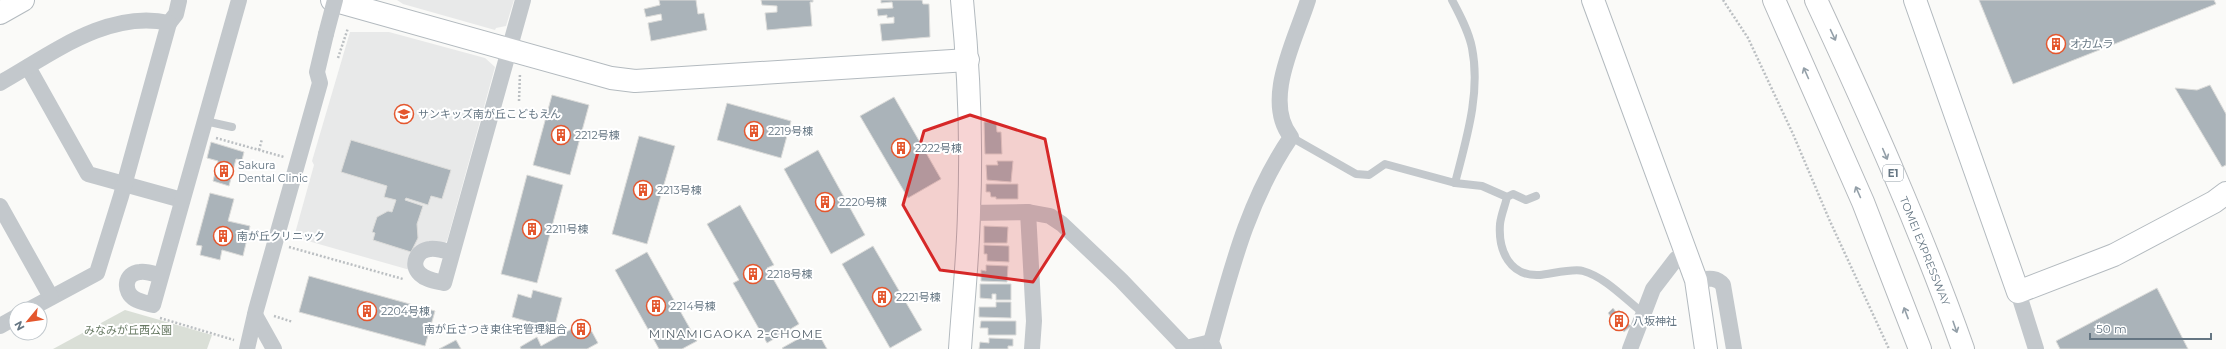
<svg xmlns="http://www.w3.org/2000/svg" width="2226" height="349" font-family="Montserrat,'Noto Sans JP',sans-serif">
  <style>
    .built { fill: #e8e9e9 }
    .green { fill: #dadfd7 }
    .building { fill: #aab3b9; stroke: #dcdcda }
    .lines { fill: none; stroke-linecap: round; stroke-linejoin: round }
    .secondary-casing { stroke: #b3babf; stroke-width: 24 }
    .highway-casing { stroke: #b4b9bd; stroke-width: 24 }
    .path { stroke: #bbbfc2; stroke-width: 2.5; stroke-dasharray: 2 2; stroke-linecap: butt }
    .lane { stroke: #c3c8cc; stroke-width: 8 }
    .street { stroke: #c3c8cc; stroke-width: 16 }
    .secondary { stroke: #fff; stroke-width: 22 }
    .highway { stroke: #fff; stroke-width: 22 }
    .street-bridge { stroke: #c3c8cc; stroke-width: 16 }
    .oneway { stroke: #939fa8 }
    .marked { fill: #d62828; fill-opacity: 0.2; stroke: #d62828; stroke-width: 3; stroke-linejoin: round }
    .labels { text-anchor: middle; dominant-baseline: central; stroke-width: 4; stroke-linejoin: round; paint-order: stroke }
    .shield { fill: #fff; stroke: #939fa8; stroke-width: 1 }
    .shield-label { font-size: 10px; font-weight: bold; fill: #657683 }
    .poi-label { font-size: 11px; fill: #657683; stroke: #fff; text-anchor: start }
    .street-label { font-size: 11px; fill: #657683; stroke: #fff }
    .park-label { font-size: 11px; fill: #687a64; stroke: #fff }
    .neighbourhood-label { font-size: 12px; letter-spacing: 1px; fill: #57646e; stroke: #fff }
  </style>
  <rect width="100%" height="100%" fill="#fafaf8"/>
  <g class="built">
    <polygon points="397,0 514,0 506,26 496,28 495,30 403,4"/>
    <polygon points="350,32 389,32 485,58 495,67 447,241 410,270 294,237 314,165 312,161"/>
  </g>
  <polygon class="green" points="125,310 212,335 207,349 53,349"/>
  <g class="building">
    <polygon points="659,0 696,0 698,14 704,13 707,30 651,41 648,23 662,20 661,14 646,17 644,9 660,5"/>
    <polygon points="761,0 813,0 813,2 810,2 812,26 767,30 765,13 777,12 777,6 762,5"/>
    <polygon points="881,0 922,0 923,4 929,4 930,37 882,41 880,24 894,23 894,17 887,18 887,15 878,16 877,9 893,8 892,2 881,3"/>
    <polygon points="1979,0 2214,0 2216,4 2013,84"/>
    <polygon points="2210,85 2226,114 2226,165 2222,167 2175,88 2197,90"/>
    <polygon points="552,95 589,105 570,175 533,165"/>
    <polygon points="894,97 941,179 908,198 860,116"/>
    <polygon points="727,103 791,121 781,158 717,140"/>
    <polygon points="984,122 996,122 997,132 1001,132 1002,154 985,154"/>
    <polygon points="639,136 675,146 647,244 612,234"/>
    <polygon points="351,140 451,170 442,199 431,196 428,205 406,198 405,200 423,206 417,224 418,238 411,252 373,240 375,233 372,232 377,217 388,211 392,212 396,200 384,197 387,186 341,172"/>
    <polygon points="211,142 244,152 242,160 236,159 229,186 213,181 218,161 207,158"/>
    <polygon points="818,150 865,235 831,254 784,169"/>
    <polygon points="997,161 1013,161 1011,182 987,180 986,165 998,165"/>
    <polygon points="527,175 563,185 537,283 501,274"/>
    <polygon points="986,184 1018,184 1018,199 996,199 996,197 991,197 990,192 986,192"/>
    <polygon points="210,193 234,199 228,221 250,226 243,256 222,250 220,260 200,255 202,246 196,245"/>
    <polygon points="740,205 774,265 767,268 799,324 767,343 733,283 739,280 707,224"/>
    <polygon points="984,226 1008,227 1007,243 984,243"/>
    <polygon points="984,245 1009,246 1009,262 987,261 987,254 984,254"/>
    <polygon points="873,246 922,330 890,348 842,264"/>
    <polygon points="647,252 697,341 682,349 659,349 615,270"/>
    <polygon points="986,265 1008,266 1007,282 981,281 981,270 986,271"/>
    <polygon points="309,276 435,311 425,346 299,312"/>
    <polygon points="980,284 1011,284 1011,300 996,300 996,294 992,294 992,299 980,298"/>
    <polygon points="2157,288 2188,349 2060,349 2056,341"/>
    <polygon points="533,290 562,298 554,329 512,317 518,294 531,298"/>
    <polygon points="996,302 1011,302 1011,318 979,317 979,307 996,307"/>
    <polygon points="1613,308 1616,312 1619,310 1628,319 1626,322 1631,326 1624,332 1621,328 1618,329 1609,319 1611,317 1608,313"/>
    <polygon points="586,321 598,343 587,349 521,349 520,347 537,337 541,346"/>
    <polygon points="981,321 1016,321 1016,335 988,335 988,328 980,328"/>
    <polygon points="816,329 827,349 783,349 782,348"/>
    <polygon points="989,338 1013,339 1013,346 1008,346 1008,349 979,349 980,342 989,343"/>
    <polygon points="456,340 461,349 439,349"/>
  </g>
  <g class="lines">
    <defs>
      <g id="secondary">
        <polyline points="332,0 611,78 635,81 968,60"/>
        <polyline points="1593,0 1696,280 1706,349"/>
        <polyline points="1915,0 2018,292 2114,255 2214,202 2226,193"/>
        <polyline points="0,13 23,0"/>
        <path d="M960,349c3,-45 8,-91 9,-137 3,-71 0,-141 -7,-212"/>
      </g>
      <g id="highway">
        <polyline points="1774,0 1863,202 1920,349"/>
        <path d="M1816,0c53,114 105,230 147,349"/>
      </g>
    </defs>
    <use href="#secondary" class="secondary-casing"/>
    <use href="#highway" class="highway-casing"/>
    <g class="path">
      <polyline points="1723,0 1748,38 1793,134 1829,219 1889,349"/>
      <polyline points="338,58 348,28"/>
      <polyline points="519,101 520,73"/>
      <polyline points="216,138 284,157"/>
      <polyline points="259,150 262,139"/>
      <polyline points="289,247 403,279"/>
      <polyline points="274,316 293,322"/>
      <polyline points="160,318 234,340"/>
    </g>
    <g class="lane">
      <path d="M1452,0c8,15 17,32 20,48 9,45 -6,92 -17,135"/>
      <polyline points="205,121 232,127"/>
      <polyline points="1291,137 1356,174 1369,175 1385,164 1455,183 1482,186 1507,197"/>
      <path d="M1536,196l-10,4 -13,-6 -6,3c-2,9 -6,18 -7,27 -2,27 10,53 40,51 11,-1 34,-7 43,-4 22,6 42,28 60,42"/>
    </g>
    <g class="street">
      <polyline points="169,23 176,14 179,1"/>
      <polyline points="28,67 88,174 182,200"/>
      <path d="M0,83c50,-28 108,-74 169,-60l-48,173 -24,77 -67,36"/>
      <polyline points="0,206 51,297"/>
      <polyline points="1028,212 1034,321 1032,349"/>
      <polyline points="969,213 1028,212 1050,216 1062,224 1121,280 1186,348 1211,342"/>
      <path d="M452,253c-7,-2 -14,-5 -22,-4 -13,1 -20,16 -10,25 6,6 16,7 24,9l79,-283"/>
      <path d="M161,276c-7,-2 -14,-5 -21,-4 -16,1 -17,20 -5,27 5,3 12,4 18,6 29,-101 57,-203 86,-305"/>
      <path d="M1696,280c10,-1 20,-4 27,5l11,64"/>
      <polyline points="2018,292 2036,349"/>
      <polyline points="255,315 274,349"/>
      <polyline points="0,326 16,317"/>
      <polyline points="247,349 256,310 320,83 317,72 326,34"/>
      <path d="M1214,349l-3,-7c20,-72 37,-142 80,-205 -29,-37 5,-98 17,-137"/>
      <polyline points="1630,349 1653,289 1676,259 1687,255"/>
    </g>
    <use href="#secondary" class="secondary"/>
    <use href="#highway" class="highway"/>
    <polyline class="street-bridge" points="326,34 335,0"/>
  </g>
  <defs><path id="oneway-shaft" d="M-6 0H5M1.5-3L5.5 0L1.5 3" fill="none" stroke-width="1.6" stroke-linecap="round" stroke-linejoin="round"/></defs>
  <g class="oneway">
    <use href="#oneway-shaft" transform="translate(1833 35) rotate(65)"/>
    <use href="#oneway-shaft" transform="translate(1806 73) rotate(-114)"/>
    <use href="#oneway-shaft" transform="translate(1885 154) rotate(67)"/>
    <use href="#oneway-shaft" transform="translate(1858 192) rotate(-114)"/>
    <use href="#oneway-shaft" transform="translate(1906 313) rotate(-111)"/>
    <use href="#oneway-shaft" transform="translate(1955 327) rotate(71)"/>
  </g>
  <path class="marked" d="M970,115l75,24 19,95 -31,48 -93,-12 -37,-65 21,-74z"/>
  <defs>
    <symbol id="building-ring" viewBox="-11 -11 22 22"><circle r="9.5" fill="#fff" stroke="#e4572e" stroke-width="1.5"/><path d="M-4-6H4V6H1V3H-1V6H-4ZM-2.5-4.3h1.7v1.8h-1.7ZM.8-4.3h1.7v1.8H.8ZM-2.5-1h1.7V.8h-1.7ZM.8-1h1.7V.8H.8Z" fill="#e4572e"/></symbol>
    <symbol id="school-ring" viewBox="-11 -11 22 22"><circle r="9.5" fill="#fff" stroke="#e4572e" stroke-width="1.5"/><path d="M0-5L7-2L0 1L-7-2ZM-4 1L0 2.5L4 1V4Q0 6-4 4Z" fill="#e4572e"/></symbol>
  </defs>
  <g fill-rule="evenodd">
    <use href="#building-ring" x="2045" y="33" width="22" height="22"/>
    <use href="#school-ring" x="393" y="103" width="22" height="22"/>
    <use href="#building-ring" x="743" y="120" width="22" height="22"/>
    <use href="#building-ring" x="550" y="124" width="22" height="22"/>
    <use href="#building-ring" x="890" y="137" width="22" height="22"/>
    <use href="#building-ring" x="213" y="160" width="22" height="22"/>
    <use href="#building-ring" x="632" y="179" width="22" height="22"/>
    <use href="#building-ring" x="814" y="191" width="22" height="22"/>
    <use href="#building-ring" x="521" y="218" width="22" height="22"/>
    <use href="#building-ring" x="212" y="225" width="22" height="22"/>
    <use href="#building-ring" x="742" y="263" width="22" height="22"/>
    <use href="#building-ring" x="871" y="286" width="22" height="22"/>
    <use href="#building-ring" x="645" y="295" width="22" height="22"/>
    <use href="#building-ring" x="356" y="300" width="22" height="22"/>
    <use href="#building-ring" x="1608" y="310" width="22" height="22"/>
    <use href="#building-ring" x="570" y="318" width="22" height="22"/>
  </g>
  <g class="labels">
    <rect class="shield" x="1883" y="165" width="20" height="16" rx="3"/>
    <g class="shield-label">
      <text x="1893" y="173">E1</text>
    </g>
    <g class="poi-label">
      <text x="2070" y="44">オカムラ</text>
      <text x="418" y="114">サンキッズ南が丘こどもえん</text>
      <text x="768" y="131">2219号棟</text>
      <text x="575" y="135">2212号棟</text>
      <text x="915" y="148">2222号棟</text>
      <text x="238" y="165">Sakura<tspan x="238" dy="13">Dental Clinic</tspan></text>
      <text x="657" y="190">2213号棟</text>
      <text x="839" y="202">2220号棟</text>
      <text x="546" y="229">2211号棟</text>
      <text x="237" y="236">南が丘クリニック</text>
      <text x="767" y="274">2218号棟</text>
      <text x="896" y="297">2221号棟</text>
      <text x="670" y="306">2214号棟</text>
      <text x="381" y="311">2204号棟</text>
      <text x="1633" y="321">八坂神社</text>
      <text x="567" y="329" text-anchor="end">南が丘さつき東住宅管理組合</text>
    </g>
    <g class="street-label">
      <text transform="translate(1925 251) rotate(68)">TOMEI EXPRESSWAY</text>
    </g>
    <g class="park-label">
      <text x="128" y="330">みなみが丘西公園</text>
    </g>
    <g class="neighbourhood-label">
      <text x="736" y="333">MINAMIGAOKA 2-CHOME</text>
    </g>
  </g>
  <g transform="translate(28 321) rotate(241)"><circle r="19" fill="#ffffff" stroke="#c1c8cd"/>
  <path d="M0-3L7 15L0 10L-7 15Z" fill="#e4572e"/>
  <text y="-6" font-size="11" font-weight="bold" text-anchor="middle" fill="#657683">N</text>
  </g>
  <path d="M2090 333v6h121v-6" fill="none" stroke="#657683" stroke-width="2"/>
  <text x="2096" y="333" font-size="12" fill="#657683" stroke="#ffffff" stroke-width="3" paint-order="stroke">50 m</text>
</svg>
